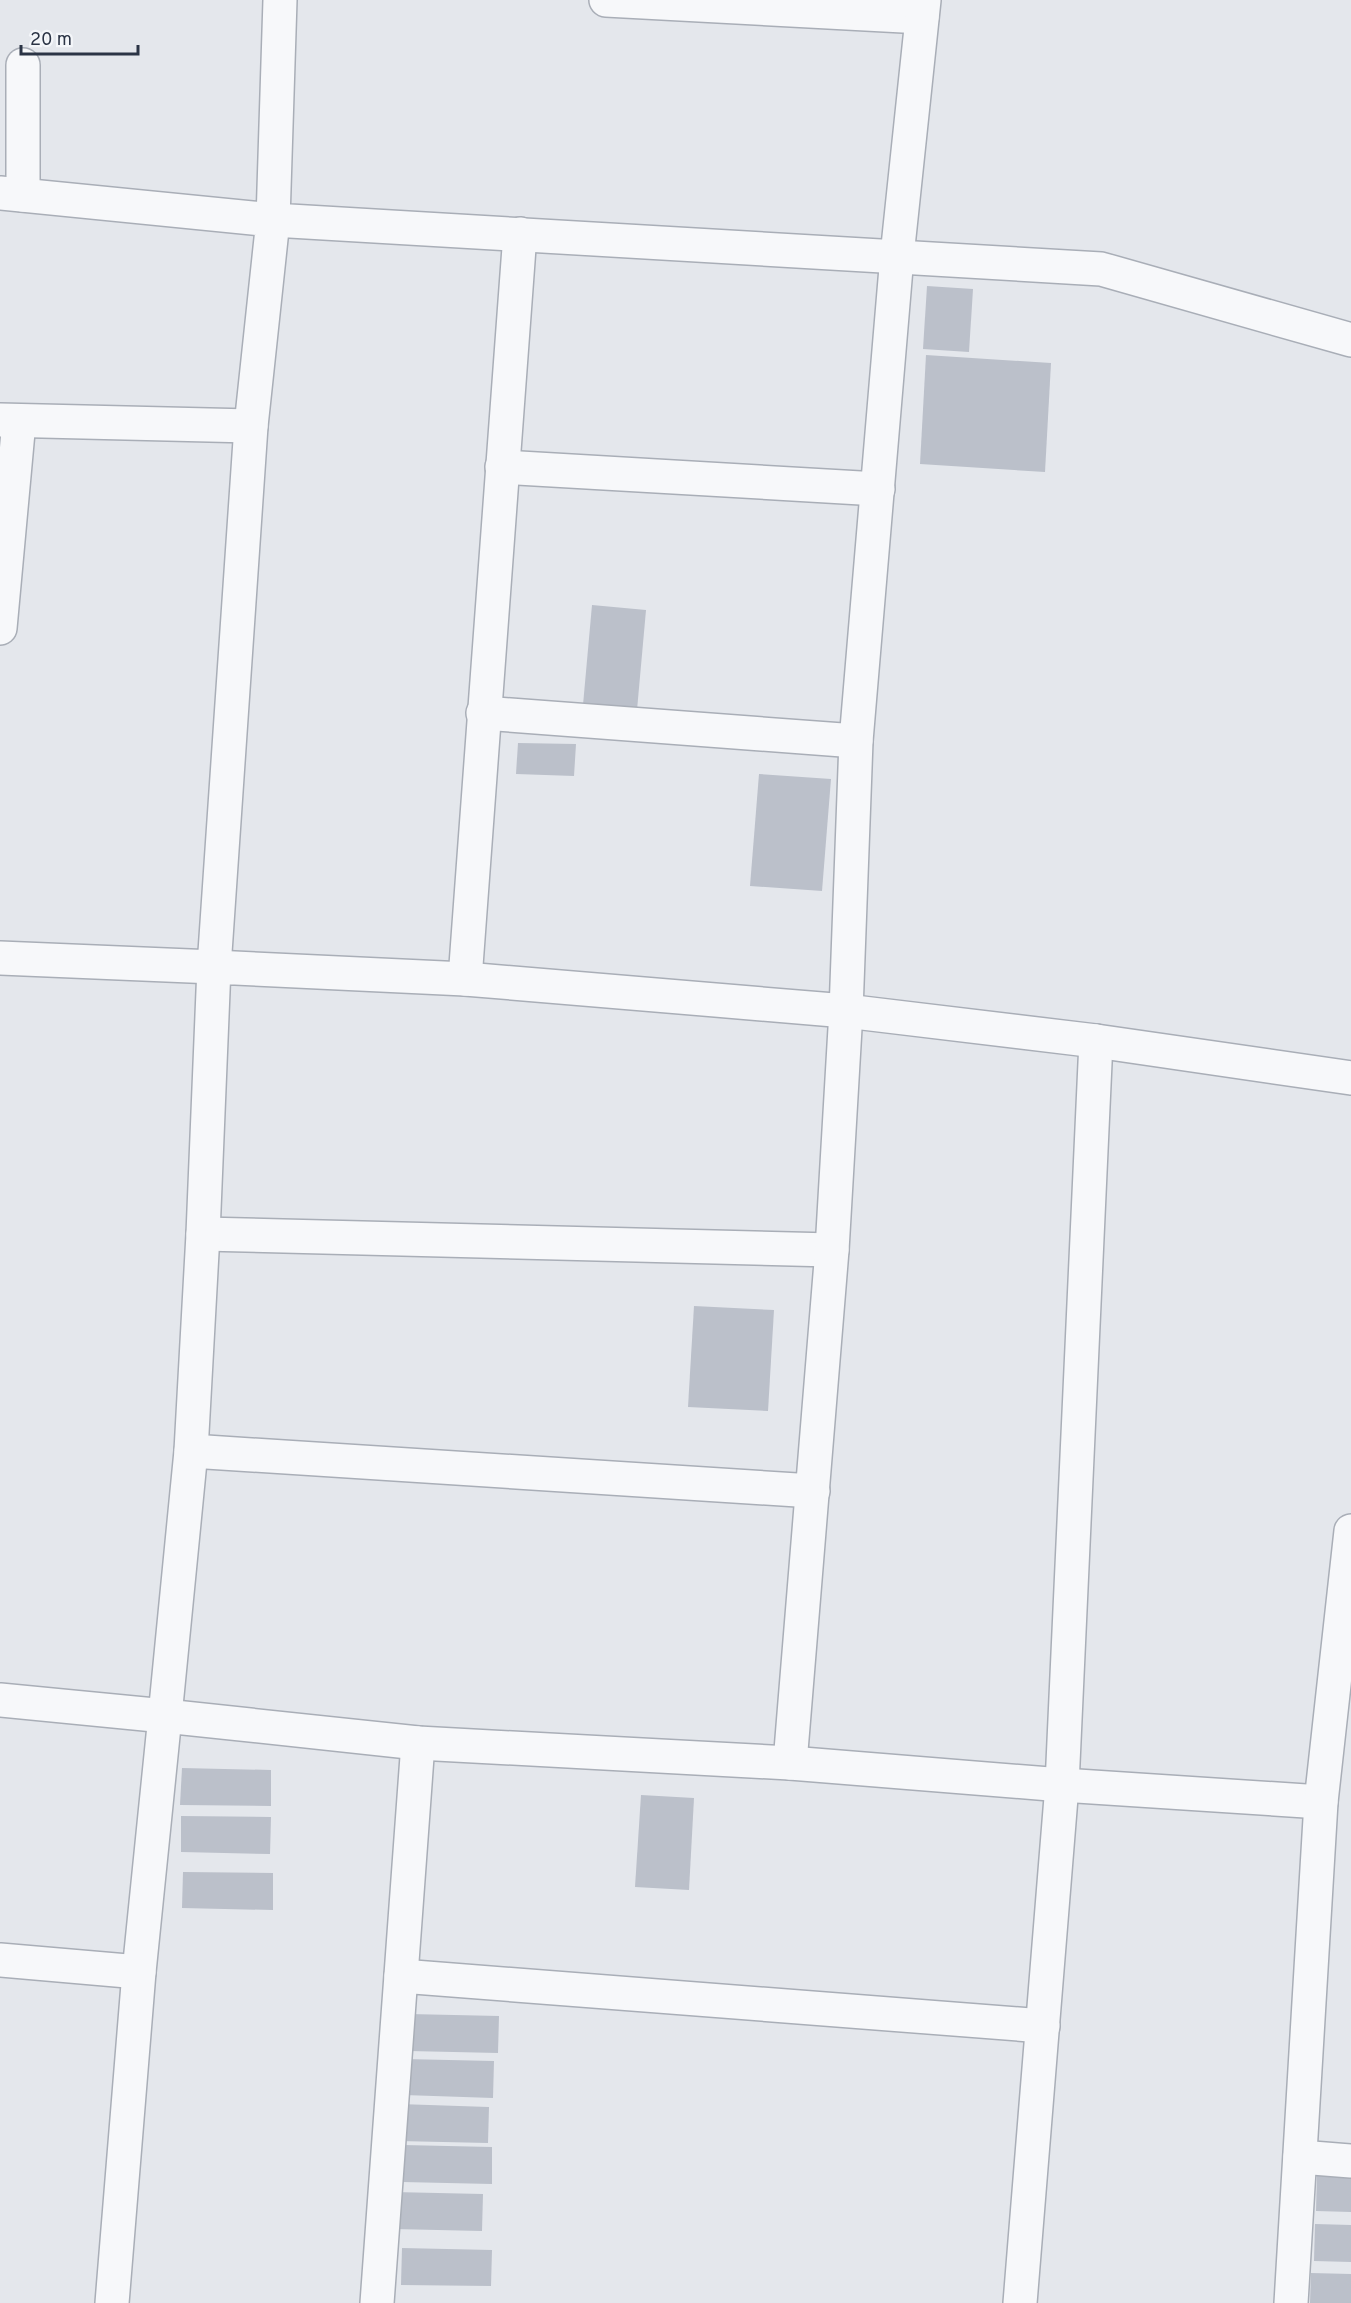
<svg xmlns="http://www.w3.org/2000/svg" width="1351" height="2303" font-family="Overpass,sans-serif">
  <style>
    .building { fill: #bbc0ca }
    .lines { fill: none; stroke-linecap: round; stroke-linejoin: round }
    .minor-casing { stroke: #a9aeb7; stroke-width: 36 }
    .minor { stroke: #f7f8fa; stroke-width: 33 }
  </style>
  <rect width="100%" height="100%" fill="#e4e7ec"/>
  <g class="building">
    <polygon points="927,286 973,289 969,352 923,349"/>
    <polygon points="926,355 1051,363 1045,472 920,464"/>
    <polygon points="592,605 646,610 637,710 583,705"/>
    <polygon points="518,743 576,744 574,776 516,774"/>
    <polygon points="759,774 831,779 822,891 750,886"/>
    <polygon points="694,1306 774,1310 768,1411 688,1407"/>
    <polygon points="182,1768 271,1770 271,1806 180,1805"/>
    <polygon points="641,1795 694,1798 689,1890 635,1887"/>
    <polygon points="181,1816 271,1817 270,1854 181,1852"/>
    <polygon points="183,1872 273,1873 273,1910 182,1908"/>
    <polygon points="409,2014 499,2016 498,2053 409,2051"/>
    <polygon points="404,2059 494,2061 493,2098 404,2095"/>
    <polygon points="399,2104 489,2107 488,2143 398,2141"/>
    <polygon points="403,2145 492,2147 492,2184 402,2182"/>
    <polygon points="1317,2174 1351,2175 1351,2212 1316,2211"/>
    <polygon points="393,2192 483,2194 482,2231 393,2229"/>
    <polygon points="1315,2224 1351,2225 1351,2262 1314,2261"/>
    <polygon points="402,2248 492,2250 491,2286 401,2285"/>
    <polygon points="1311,2273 1351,2274 1351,2303 1310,2303"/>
  </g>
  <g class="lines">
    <defs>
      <g id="minor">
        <polyline points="280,0 273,220 1101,269 1351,340"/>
        <polyline points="606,0 922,17"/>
        <polyline points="23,65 23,195"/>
        <polyline points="0,193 273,220 251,426 0,420"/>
        <polyline points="502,467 878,489"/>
        <polyline points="0,628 19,421"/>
        <polyline points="483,713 856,741"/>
        <polyline points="0,958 214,967 251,426"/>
        <polyline points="465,979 520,234"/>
        <polyline points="203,1234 832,1250"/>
        <polyline points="191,1451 813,1491"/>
        <polyline points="0,1700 165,1716 191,1451 203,1234 214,967 465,979 846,1011 1096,1041 1351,1078"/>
        <polyline points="790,1763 832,1250 846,1011 856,741 897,256 924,0"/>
        <polyline points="0,1960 139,1972"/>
        <polyline points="401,1976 1043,2026"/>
        <polyline points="1300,2157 1351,2161"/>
        <polyline points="112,2303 139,1972 165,1716 418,1743 790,1763 1062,1785 1321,1802"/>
        <polyline points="377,2303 418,1743"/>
        <polyline points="1020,2303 1062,1785 1096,1041"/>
        <polyline points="1291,2303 1321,1802 1351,1531"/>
      </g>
    </defs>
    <use href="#minor" class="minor-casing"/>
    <use href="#minor" class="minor"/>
  </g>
  <path d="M21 45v9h117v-9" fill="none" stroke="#2b3445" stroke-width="3"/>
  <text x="30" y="45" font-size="18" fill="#2b3445" stroke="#f4f6f9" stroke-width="4.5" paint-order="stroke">20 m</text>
</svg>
